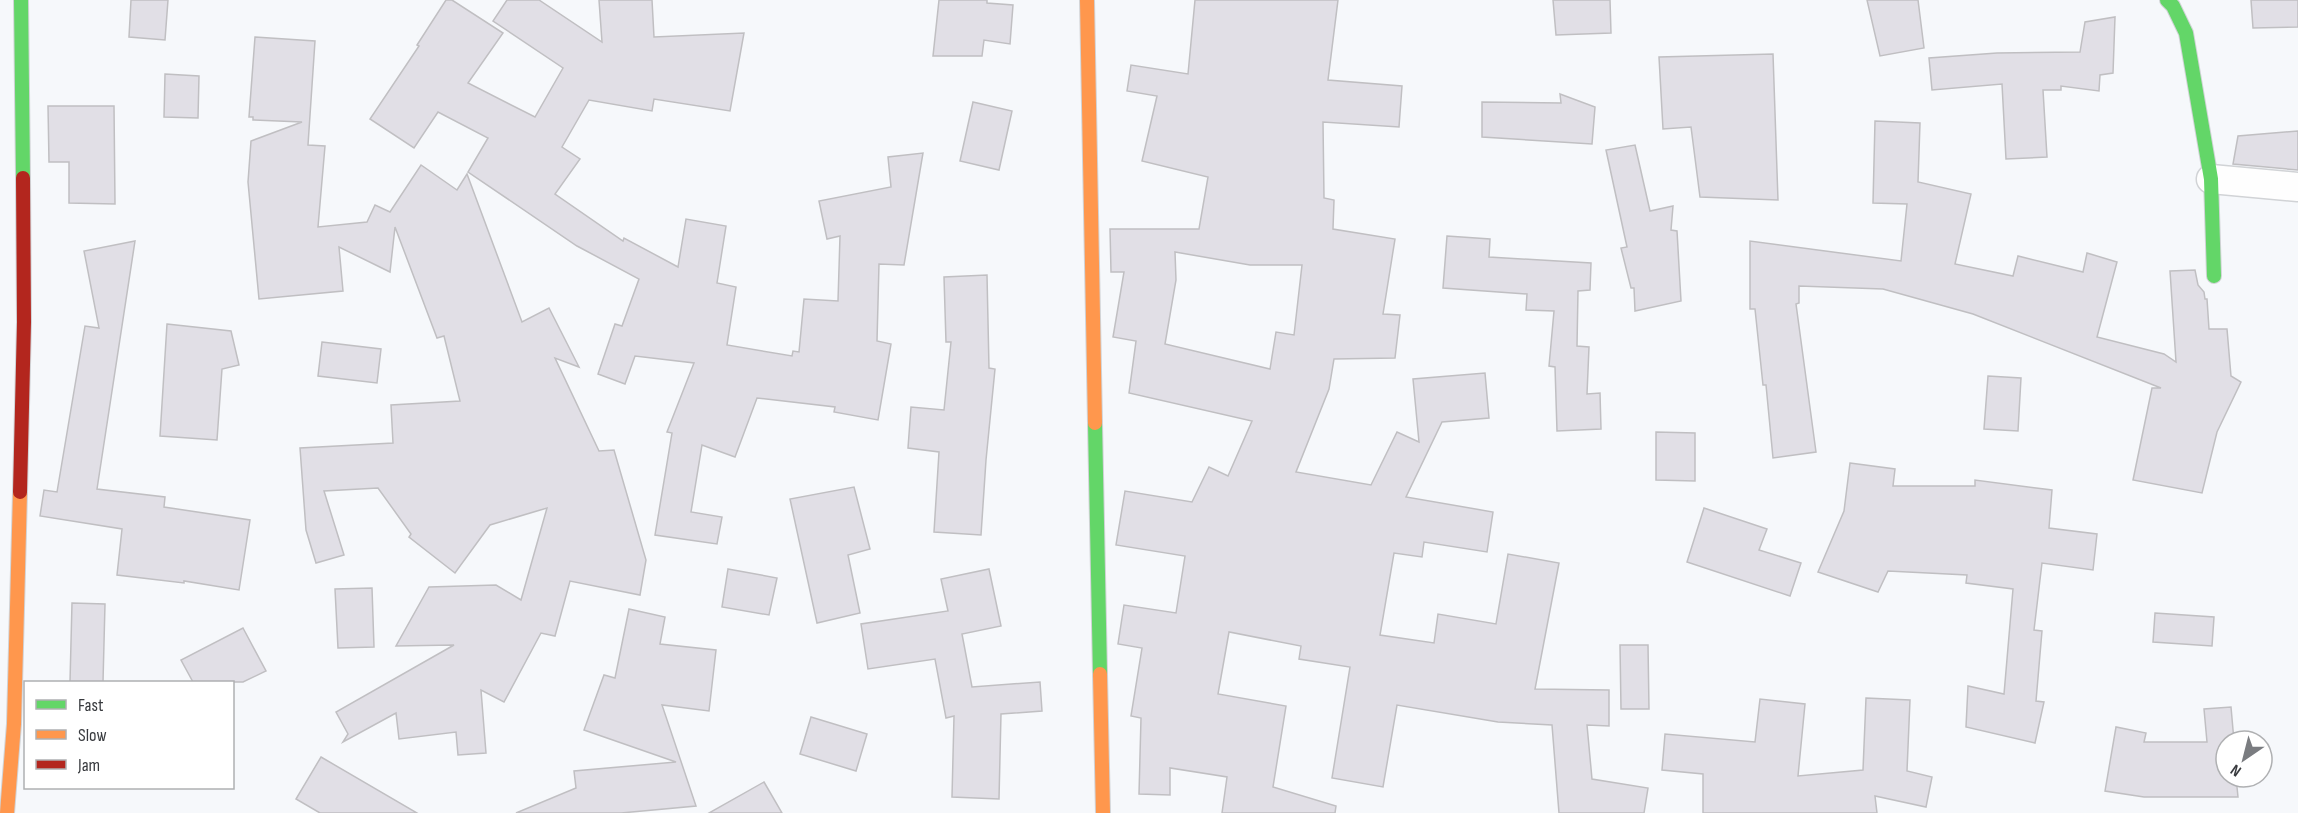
<svg xmlns="http://www.w3.org/2000/svg" width="2298" height="813" font-family="'Sofia Sans Condensed',sans-serif">
  <style>
    .building { fill: #e1dfe6; stroke: #c0bfc2; stroke-width: 1.5; fill-rule: evenodd }
    .lines { fill: none; stroke-linecap: round; stroke-linejoin: round }
    .street-casing { stroke: #d1d3d6; stroke-width: 31 }
    .fast-casing { stroke: #d1d3d6; stroke-width: 16 }
    .slow-casing { stroke: #d1d3d6; stroke-width: 16 }
    .jam-casing { stroke: #d1d3d6; stroke-width: 16 }
    .street { stroke: #fefefe; stroke-width: 28 }
    .fast { stroke: #63d668; stroke-width: 14 }
    .slow { stroke: #ff974d; stroke-width: 14 }
    .jam { stroke: #b3261e; stroke-width: 14 }
  </style>
  <rect width="100%" height="100%" fill="#f6f8fb"/>
  <g class="building">
    <polygon points="131,0 168,0 165,40 129,37"/>
    <polygon points="446,0 452,0 503,33 468,83 535,117 563,68 493,21 507,0 539,0 602,42 599,0 652,0 654,37 744,33 730,111 654,99 652,111 589,100 562,147 580,159 555,194 623,241 624,238 678,267 686,219 726,226 717,283 736,287 727,345 792,356 793,351 799,352 804,299 838,301 840,236 827,239 819,201 891,187 888,157 923,153 904,265 879,264 877,341 891,344 878,420 834,412 835,407 757,398 735,457 702,445 691,512 722,517 717,544 655,535 672,433 667,432 694,363 635,356 625,384 598,374 615,324 622,326 639,279 577,246 468,172 488,138 438,112 414,148 370,119 419,46 417,45"/>
    <polygon points="939,0 987,0 987,3 1013,5 1010,44 984,40 982,56 933,56"/>
    <path d="M1195,0h143l-10,80 74,6 -3,41 -76,-5 1,76 10,2 -1,29 62,10 -12,75 17,1 -5,43 -61,1 -5,30 -33,83 75,13 26,-53 22,10 -6,-63 72,-6 4,45 -47,4 -36,75 87,15 -6,40 -63,-10 -2,15 -28,-4 -14,82 54,8 4,-29 58,10 12,-70 51,9 -24,126 74,1v36l-22,-1 5,54 56,9 -4,25h-85l-7,-88 -54,-3 -101,-17 -14,82 -51,-9 18,-111 -51,-8 2,-13 -72,-14 -11,62 68,12 -13,81 63,19 -1,7h-113l5,-36 -57,-9v27l-31,-1 2,-76 -10,-2 11,-68 -24,-4 6,-39 52,8 9,-57 -69,-11 9,-54 67,11 17,-35 19,9 24,-55 -123,-28 7,-52 -23,-4 11,-65h-13l-1,-43h89l9,-52 -66,-16 15,-65 -30,-5 4,-26 57,9zM1175,252l75,13h52l-8,70 -18,-3 -6,37 -105,-25 11,-64z"/>
    <polygon points="1553,0 1610,0 1611,33 1556,35"/>
    <polygon points="1867,0 1918,0 1924,48 1880,56"/>
    <polygon points="2251,0 2298,0 2298,27 2253,28"/>
    <polygon points="2115,17 2113,73 2100,75 2099,91 2061,86 2061,90 2043,90 2047,157 2006,159 2002,84 1932,90 1929,58 1997,53 2080,52 2085,22"/>
    <polygon points="255,37 315,41 308,145 325,146 318,227 367,222 375,205 390,212 421,165 457,190 467,174 522,322 549,308 579,367 555,358 599,451 614,450 646,560 640,595 570,581 555,636 541,633 504,702 481,690 486,753 458,755 456,732 399,739 396,713 343,742 348,734 336,712 454,645 396,646 429,587 496,585 521,600 547,508 490,525 455,573 409,537 411,534 378,488 324,491 344,555 316,563 306,530 300,448 393,443 391,405 460,401 444,336 437,338 395,227 390,272 339,247 343,291 259,299 248,182 251,141 302,122 253,120 253,117 249,117"/>
    <polygon points="1773,54 1778,200 1700,197 1691,127 1663,129 1659,57"/>
    <polygon points="165,74 199,76 198,118 164,117"/>
    <polygon points="1560,94 1595,107 1592,144 1482,137 1482,102 1561,103"/>
    <polygon points="973,102 1012,111 999,170 960,161"/>
    <polygon points="48,106 114,106 115,204 69,203 69,162 49,162"/>
    <polygon points="1875,121 1920,123 1918,182 1971,194 1955,264 2013,276 2018,256 2083,272 2087,253 2117,262 2097,337 2164,354 2176,362 2170,271 2195,270 2198,285 2204,292 2205,299 2207,299 2209,329 2227,329 2231,376 2241,382 2217,432 2202,493 2133,480 2152,388 2161,388 1973,314 1883,289 1799,286 1799,303 1796,304 1816,452 1773,458 1766,385 1763,385 1755,309 1750,309 1750,241 1901,261 1907,204 1873,203"/>
    <polygon points="2298,131 2298,170 2233,164 2238,136"/>
    <polygon points="1635,145 1650,211 1673,206 1671,230 1677,231 1681,301 1635,311 1634,288 1631,288 1621,248 1627,247 1606,150"/>
    <polygon points="1447,236 1490,239 1489,257 1591,263 1590,290 1578,291 1577,346 1589,347 1587,394 1600,393 1601,429 1557,431 1555,367 1549,366 1554,311 1526,310 1527,294 1443,288"/>
    <polygon points="135,241 97,489 165,497 164,507 250,520 239,590 184,581 184,583 117,575 122,529 40,516 44,490 57,492 85,326 99,328 84,251"/>
    <polygon points="987,275 989,368 995,369 986,460 981,535 934,532 939,452 908,448 911,407 944,410 951,342 946,342 944,277"/>
    <polygon points="167,324 231,331 239,365 222,369 217,440 160,436"/>
    <polygon points="322,342 381,349 377,383 318,376"/>
    <polygon points="1988,376 2021,378 2018,431 1984,429"/>
    <polygon points="1656,432 1695,433 1695,481 1656,480"/>
    <polygon points="1850,463 1895,469 1893,486 1975,486 1975,480 2052,490 2049,528 2097,534 2093,570 2042,563 2034,630 2042,631 2036,701 2044,702 2035,743 1966,727 1968,686 2004,694 2013,589 1966,583 1967,575 1888,571 1878,592 1818,572 1844,511"/>
    <polygon points="854,487 870,549 848,555 860,613 817,623 790,499"/>
    <polygon points="1704,508 1767,529 1759,550 1801,563 1790,596 1687,562"/>
    <polygon points="728,569 777,578 769,615 722,607"/>
    <polygon points="989,569 1001,626 962,634 972,687 1040,682 1042,711 1001,714 999,799 952,797 954,716 946,718 935,659 868,669 861,624 948,611 941,579"/>
    <polygon points="372,588 374,647 338,648 335,589"/>
    <polygon points="72,603 105,604 103,682 70,682"/>
    <polygon points="629,609 665,617 660,644 716,650 709,711 662,705 696,806 621,813 516,813 576,788 574,771 676,762 584,730 604,675 615,678"/>
    <polygon points="2155,613 2214,617 2212,646 2153,642"/>
    <polygon points="243,628 266,671 243,682 193,682 181,660"/>
    <polygon points="1620,645 1648,645 1649,709 1621,709"/>
    <polygon points="1866,698 1910,700 1907,771 1932,777 1926,807 1875,796 1877,813 1703,813 1703,774 1662,770 1665,734 1755,742 1760,699 1805,704 1798,776 1863,770"/>
    <polygon points="2231,707 2234,741 2226,741 2226,777 2236,777 2238,797 2144,797 2105,791 2116,727 2146,733 2144,742 2207,742 2204,709"/>
    <polygon points="811,717 867,734 856,771 800,754"/>
    <polygon points="321,757 417,813 320,813 296,799"/>
    <polygon points="764,782 782,813 709,813"/>
  </g>
  <g class="lines">
    <defs>
      <polyline id="street" points="2211,179 2298,187"/>
      <g id="fast">
        <polyline points="21,0 23,178"/>
        <polyline points="2167,0 2173,6 2186,33 2211,179 2214,276"/>
        <polyline points="1095,423 1100,674"/>
      </g>
      <g id="slow">
        <polyline points="1087,0 1095,423"/>
        <polyline points="1100,674 1103,813"/>
        <polyline points="7,813 14,724 20,492"/>
      </g>
      <polyline id="jam" points="20,492 24,322 23,178"/>
    </defs>
    <use href="#street" class="street-casing"/>
    <use href="#fast" class="fast-casing"/>
    <use href="#slow" class="slow-casing"/>
    <use href="#jam" class="jam-casing"/>
    <use href="#street" class="street"/>
    <use href="#fast" class="fast"/>
    <use href="#slow" class="slow"/>
    <use href="#jam" class="jam"/>
  </g>
  <rect x="24" y="681" width="210" height="108" fill="#ffffff" stroke="#afb0b2" stroke-width="1.5"/>
  <rect x="36" y="700" width="30" height="9" fill="#63d668" stroke="#afb0b2" stroke-width="1.5"/>
  <text x="78" y="711" font-size="18" fill="#383a3e">Fast</text>
  <rect x="36" y="730" width="30" height="9" fill="#ff974d" stroke="#afb0b2" stroke-width="1.5"/>
  <text x="78" y="741" font-size="18" fill="#383a3e">Slow</text>
  <rect x="36" y="760" width="30" height="9" fill="#b3261e" stroke="#afb0b2" stroke-width="1.5"/>
  <text x="78" y="771" font-size="18" fill="#383a3e">Jam</text>
  <g transform="translate(2244 759) rotate(215)"><circle r="28" fill="#ffffff" stroke="#afb0b2" stroke-width="1.5"/>
  <path d="M0-4.5L10 22L0 15L-10 22Z" fill="#7a7c80"/>
  <text y="-9" font-size="16" font-weight="bold" text-anchor="middle" fill="#383a3e">N</text>
  </g>
</svg>
